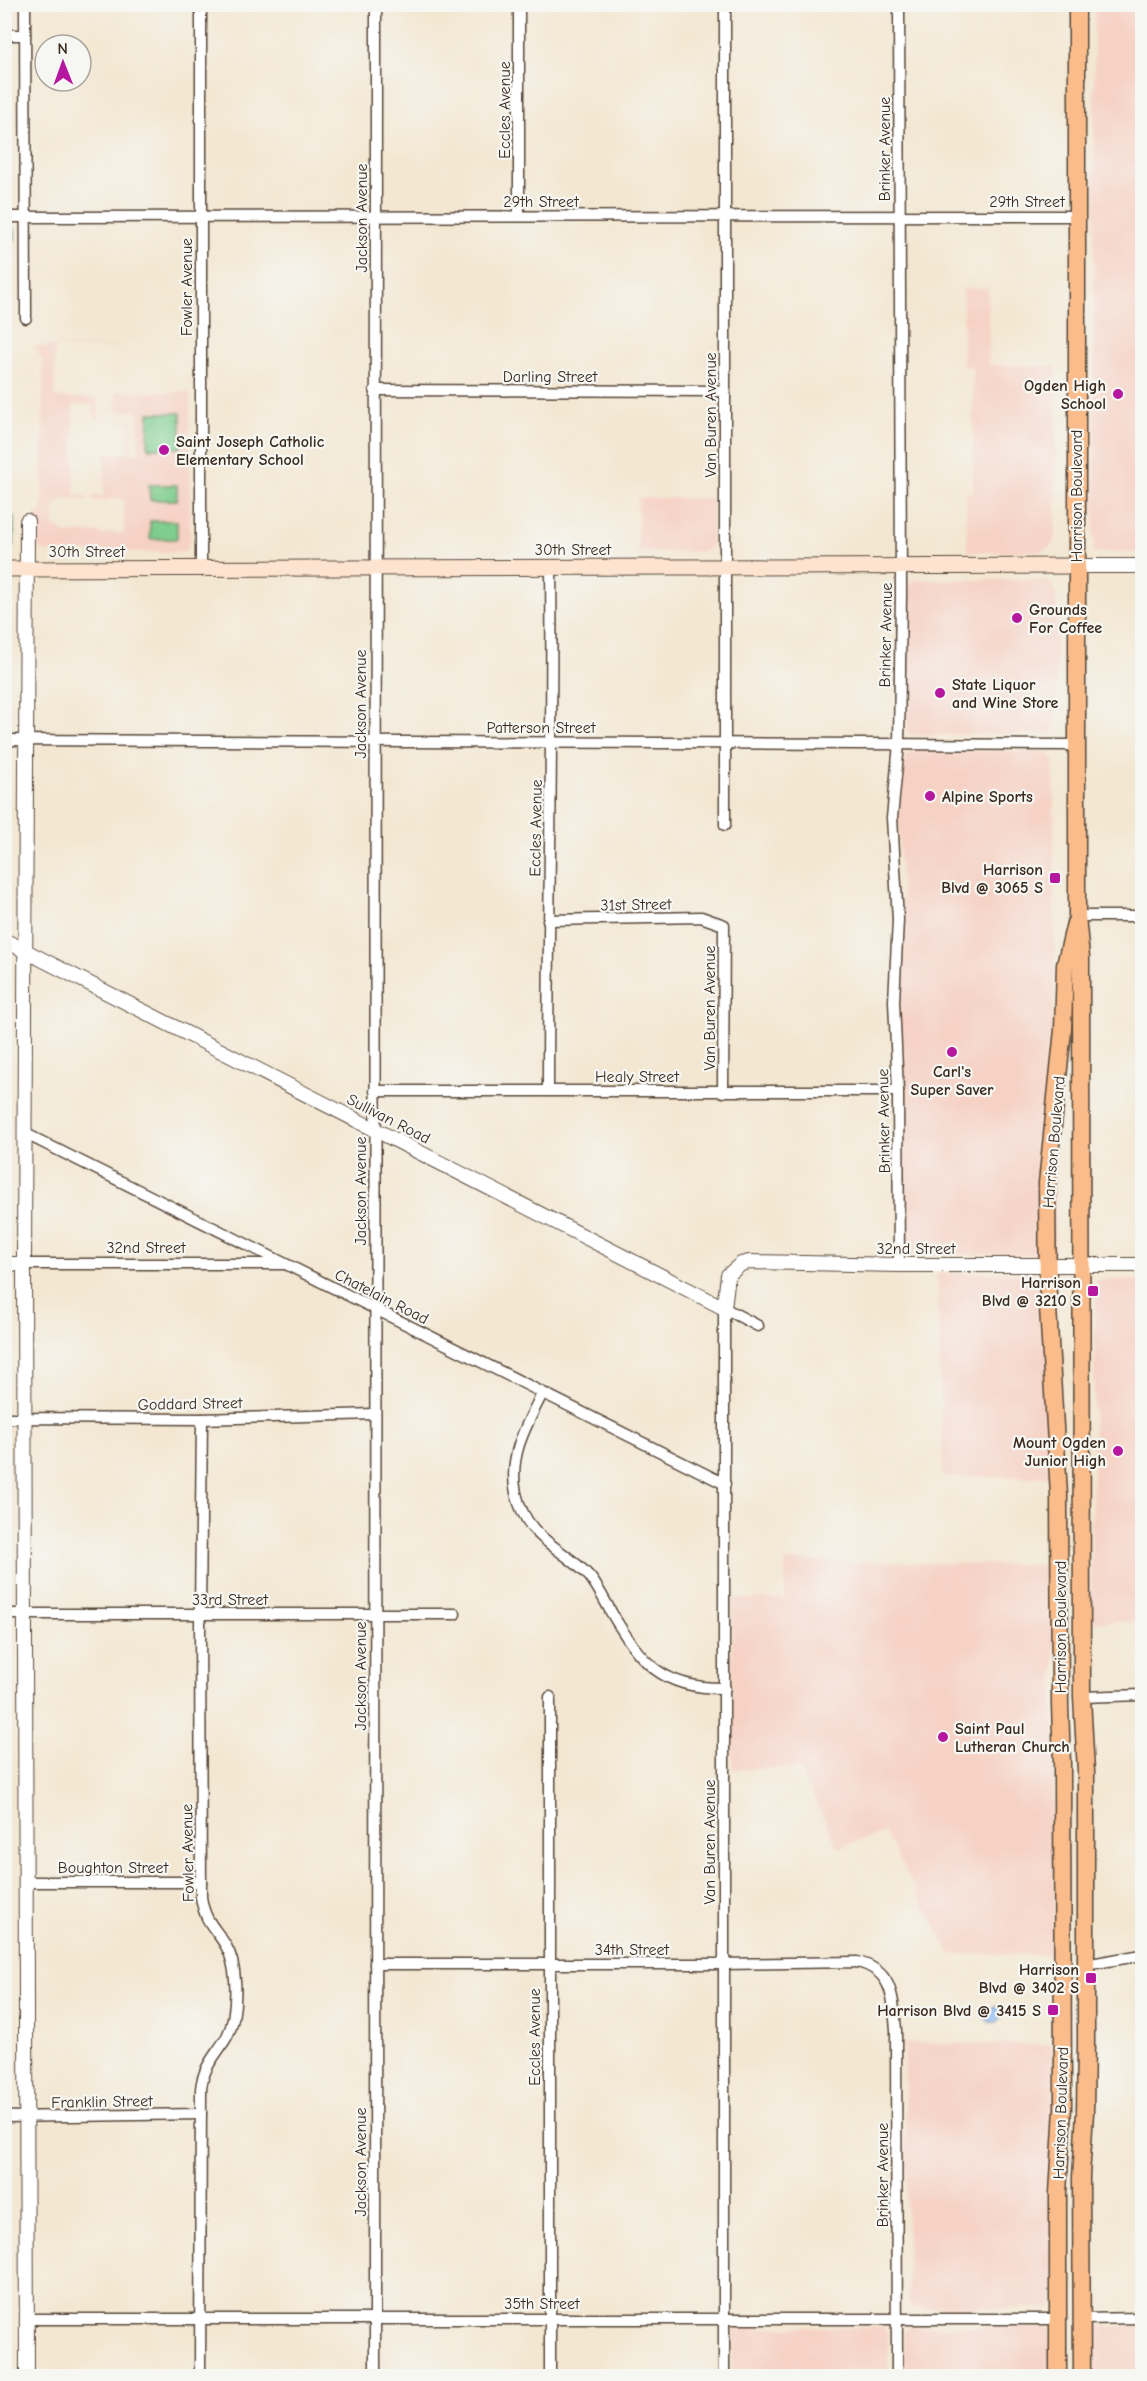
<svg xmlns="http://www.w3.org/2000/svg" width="1147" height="2381" font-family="'Comic Neue',sans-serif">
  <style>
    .built { fill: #f6d2c5; fill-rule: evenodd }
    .green { fill: #7fce8f; stroke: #5d7c56; stroke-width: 1.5 }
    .water { fill: #87b7f2; stroke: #617088; stroke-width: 1.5 }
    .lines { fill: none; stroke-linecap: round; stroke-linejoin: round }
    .minor-casing { stroke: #574639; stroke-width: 13 }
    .tertiary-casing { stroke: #574639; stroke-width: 16 }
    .secondary-casing { stroke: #574639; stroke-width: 17 }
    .primary-casing { stroke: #574639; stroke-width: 19 }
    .minor { stroke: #fff; stroke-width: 10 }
    .tertiary { stroke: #fff; stroke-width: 14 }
    .secondary { stroke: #fde4d0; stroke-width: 15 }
    .primary { stroke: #f9bc8a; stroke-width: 16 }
    .poi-dot { fill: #b5179e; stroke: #f6f6f2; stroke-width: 2 }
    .labels { text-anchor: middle; stroke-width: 4.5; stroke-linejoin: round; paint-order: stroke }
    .street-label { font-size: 16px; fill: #3b2a1e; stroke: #f6f6f2 }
    .poi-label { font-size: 16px; font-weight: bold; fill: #3b2a1e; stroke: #f6f6f2; text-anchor: end }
  </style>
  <rect width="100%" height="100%" fill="#f6f6f2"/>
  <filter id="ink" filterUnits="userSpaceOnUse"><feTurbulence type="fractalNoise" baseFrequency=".0167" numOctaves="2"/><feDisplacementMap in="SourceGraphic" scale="12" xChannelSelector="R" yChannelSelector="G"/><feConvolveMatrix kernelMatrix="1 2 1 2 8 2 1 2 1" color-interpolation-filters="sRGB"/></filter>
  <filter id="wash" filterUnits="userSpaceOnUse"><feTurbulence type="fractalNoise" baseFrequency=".008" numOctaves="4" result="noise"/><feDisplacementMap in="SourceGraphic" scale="24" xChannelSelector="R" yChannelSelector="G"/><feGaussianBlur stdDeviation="1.35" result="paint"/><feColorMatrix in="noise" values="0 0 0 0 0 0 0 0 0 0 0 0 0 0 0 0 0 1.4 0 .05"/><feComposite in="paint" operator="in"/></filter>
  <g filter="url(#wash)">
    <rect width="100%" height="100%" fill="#f3e7d2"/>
    <g class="built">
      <rect x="1094" y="5" width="48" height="547"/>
      <polygon points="988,288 989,365 1056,366 1056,536 1051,546 1040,552 967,552 966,493 973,492 973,392 972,367 963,367 963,289"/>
      <path d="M35 346H115L116 392H190V542L187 549 182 552H45L37 547 36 518 41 512 43 504V361ZM55 347H115L116 411 138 412 139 453H132V420H99L98 398H55ZM73 405H93V414H96V420L129 421V426H131L129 453H105L104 496H92V500H114V498L124 500V532L121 534 107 532V534H100L99 532 85 534V532L65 534 64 532H61V528L54 527V505L61 504V500L64 498 88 500V496H75Z"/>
      <polygon points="638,498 712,498 712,544 710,548 703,552 638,552"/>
      <polygon points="915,580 1042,580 1052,584 1056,596 1056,726 1052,733 912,735 907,732 907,589 909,584"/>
      <polygon points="912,751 1042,751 1048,753 1054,760 1055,1249 1049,1255 914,1255 907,1249 899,1005 903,912 897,815 906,756"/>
      <polygon points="937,1273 1046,1274 1054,1477 943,1477"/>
      <polygon points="1096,1280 1142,1280 1142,1621 1090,1622"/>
      <polygon points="785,1561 1054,1565 1054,1955 951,1954 884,1832 838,1848 799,1768 732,1769 732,1599 785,1599"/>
      <polygon points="904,2043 1054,2045 1054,2303 1051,2308 915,2308 908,2304"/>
      <polygon points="1093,2326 1142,2326 1142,2376 1092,2376"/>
      <polygon points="739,2327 883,2327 888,2334 888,2376 732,2376 732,2332"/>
      <polygon points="909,2327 1049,2327 1051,2329 1053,2376 904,2376 904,2332"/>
    </g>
    <g class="green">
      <polygon points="4,227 12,228 15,231 15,239 5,243 6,401 11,516 14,517 14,545 5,552"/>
      <polygon points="149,413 181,413 181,448 148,448"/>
      <polygon points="149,485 177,485 177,500 150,500"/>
      <rect x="150" y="521" width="27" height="18"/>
    </g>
    <polygon class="water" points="998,2005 1003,2009 1002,2017 996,2023 990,2022 983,2016 985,2011"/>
  </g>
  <g filter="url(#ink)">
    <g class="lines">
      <defs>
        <g id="minor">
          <polyline points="25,4 26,318"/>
          <polyline points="201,4 201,569"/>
          <polyline points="725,4 725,825"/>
          <polyline points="4,35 25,35"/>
          <polyline points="519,216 519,4"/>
          <polyline points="4,217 1077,216"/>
          <polyline points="375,390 724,391"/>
          <polyline points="4,740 1077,745"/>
          <polyline points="1077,916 1142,916"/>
          <polyline points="548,920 701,917 724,925 723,1092"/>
          <path d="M548 1090C548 916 553 741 551 567"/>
          <polyline points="375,1091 898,1091"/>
          <polyline points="26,1134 725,1484"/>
          <polyline points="24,1264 285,1264"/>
          <polyline points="899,1265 898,1091 894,1001 898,920 892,818 899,744 901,594 899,4"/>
          <path d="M542 1394C526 1426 508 1456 516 1493 527 1541 562 1546 590 1577 598 1587 605 1601 611 1612 641 1663 662 1689 725 1688"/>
          <polyline points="4,1418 202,1419 375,1414"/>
          <polyline points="4,1614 455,1614"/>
          <polyline points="550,1697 550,2376"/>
          <polyline points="1082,1697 1142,1695"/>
          <polyline points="25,1882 201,1882"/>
          <path d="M375 1964H723L857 1962C893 1970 893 1998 896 2030L897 2376"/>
          <polyline points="1085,1965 1142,1955"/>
          <polyline points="4,2117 201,2114"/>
          <polyline points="27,2319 1058,2319"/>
          <polyline points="1081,2319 1142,2318"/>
          <path d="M200 2376 201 2089C204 2057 228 2048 233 2019 237 1997 237 1965 226 1946 214 1926 205 1923 201 1897L200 1615 202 1419"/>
          <polyline points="375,2376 376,4"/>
          <polyline points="724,2376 724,1308 758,1326"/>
        </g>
        <g id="tertiary">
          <polyline points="1076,566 1142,566"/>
          <polyline points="4,940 724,1308 728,1275 741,1264 749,1262 899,1265 1142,1265"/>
          <polyline points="4,1264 24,1264"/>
          <polyline points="27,2376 24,1264 27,521"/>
        </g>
        <polyline id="secondary" points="4,569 1076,566"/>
        <g id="primary">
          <polyline points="1077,4 1077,916 1081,957 1082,1697 1086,1772 1086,2042 1085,2112 1081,2177 1082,2376"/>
          <polyline points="1058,2376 1058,2193 1063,2108 1062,1763 1060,1705 1059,1495 1048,1307 1047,1183 1063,1030 1065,965 1075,923"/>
        </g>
      </defs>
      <use href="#minor" class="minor-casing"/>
      <use href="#tertiary" class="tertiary-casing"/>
      <use href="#secondary" class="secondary-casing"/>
      <use href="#primary" class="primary-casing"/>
      <use href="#minor" class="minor"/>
      <use href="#tertiary" class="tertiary"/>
      <use href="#secondary" class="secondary"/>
      <use href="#primary" class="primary"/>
    </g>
  </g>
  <g class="poi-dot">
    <circle cx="1118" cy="394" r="6"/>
    <circle cx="164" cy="450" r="6"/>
    <circle cx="1017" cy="618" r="6"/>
    <circle cx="940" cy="693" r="6"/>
    <circle cx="930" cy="796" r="6"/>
    <rect x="1049" y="872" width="12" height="12" rx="3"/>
    <circle cx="952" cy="1052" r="6"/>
    <rect x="1087" y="1285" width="12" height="12" rx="3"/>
    <circle cx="1118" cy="1451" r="6"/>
    <circle cx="943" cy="1737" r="6"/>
    <rect x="1085" y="1972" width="12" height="12" rx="3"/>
    <rect x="1047" y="2004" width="12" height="12" rx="3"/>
  </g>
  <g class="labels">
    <g class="street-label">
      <text transform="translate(504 110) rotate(-90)" y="6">Eccles Avenue</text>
      <text transform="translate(884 149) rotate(-90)" y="6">Brinker Avenue</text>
      <text x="541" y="207">29th Street</text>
      <text x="1027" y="207">29th Street</text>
      <text transform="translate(361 218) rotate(-90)" y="6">Jackson Avenue</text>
      <text transform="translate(186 287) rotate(-90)" y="6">Fowler Avenue</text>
      <text x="550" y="382">Darling Street</text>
      <text transform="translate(710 415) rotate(-90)" y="6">Van Buren Avenue</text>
      <text transform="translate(1076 496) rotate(-90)" y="6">Harrison Boulevard</text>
      <text x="573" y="555">30th Street</text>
      <text x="87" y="557">30th Street</text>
      <text transform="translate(885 635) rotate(-89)" y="6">Brinker Avenue</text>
      <text transform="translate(360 704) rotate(-90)" y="6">Jackson Avenue</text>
      <text x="541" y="733">Patterson Street</text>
      <text transform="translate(535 828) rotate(-89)" y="6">Eccles Avenue</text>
      <text transform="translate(636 904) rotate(-1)" y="6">31st Street</text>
      <text transform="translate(709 1008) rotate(-90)" y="6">Van Buren Avenue</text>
      <text x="637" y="1082">Healy Street</text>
      <text transform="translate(389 1118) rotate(27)" y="6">Sullivan Road</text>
      <text transform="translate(883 1121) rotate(-91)" y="6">Brinker Avenue</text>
      <text transform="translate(1053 1142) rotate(-85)" y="6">Harrison Boulevard</text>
      <text transform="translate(360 1191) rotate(-90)" y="6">Jackson Avenue</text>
      <text x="146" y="1253">32nd Street</text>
      <text x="916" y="1254">32nd Street</text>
      <text transform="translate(382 1296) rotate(27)" y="6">Chatelain Road</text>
      <text transform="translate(190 1403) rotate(-1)" y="6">Goddard Street</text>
      <text x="230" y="1605">33rd Street</text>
      <text transform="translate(1060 1627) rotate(-90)" y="6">Harrison Boulevard</text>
      <text transform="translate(360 1676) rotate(-90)" y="6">Jackson Avenue</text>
      <text transform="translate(709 1842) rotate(-90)" y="6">Van Buren Avenue</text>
      <text transform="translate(187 1853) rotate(-91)" y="6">Fowler Avenue</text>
      <text x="113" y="1873">Boughton Street</text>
      <text x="632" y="1955">34th Street</text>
      <text transform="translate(534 2037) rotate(-90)" y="6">Eccles Avenue</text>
      <text transform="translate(102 2101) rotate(-1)" y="6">Franklin Street</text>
      <text transform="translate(1060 2113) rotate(-88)" y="6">Harrison Boulevard</text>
      <text transform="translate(360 2162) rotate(-90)" y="6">Jackson Avenue</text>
      <text transform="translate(882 2175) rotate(-90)" y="6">Brinker Avenue</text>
      <text x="542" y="2309">35th Street</text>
    </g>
    <g class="poi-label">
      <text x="1106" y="391">Ogden High<tspan x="1106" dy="18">School</tspan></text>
      <text x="176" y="447" text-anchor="start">Saint Joseph Catholic<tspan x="176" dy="18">Elementary School</tspan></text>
      <text x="1029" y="615" text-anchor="start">Grounds<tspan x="1029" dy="18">For Coffee</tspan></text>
      <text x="952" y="690" text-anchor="start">State Liquor<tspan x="952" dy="18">and Wine Store</tspan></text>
      <text x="942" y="802" text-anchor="start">Alpine Sports</text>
      <text x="1043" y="875">Harrison<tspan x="1043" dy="18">Blvd @ 3065 S</tspan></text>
      <text x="952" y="1077" text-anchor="middle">Carl's<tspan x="952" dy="18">Super Saver</tspan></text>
      <text x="1081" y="1288">Harrison<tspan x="1081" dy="18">Blvd @ 3210 S</tspan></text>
      <text x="1106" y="1448">Mount Ogden<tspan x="1106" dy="18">Junior High</tspan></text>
      <text x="955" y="1734" text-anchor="start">Saint Paul<tspan x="955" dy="18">Lutheran Church</tspan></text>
      <text x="1079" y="1975">Harrison<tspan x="1079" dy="18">Blvd @ 3402 S</tspan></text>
      <text x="1041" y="2016">Harrison Blvd @ 3415 S</text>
    </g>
  </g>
  <rect width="1147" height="2381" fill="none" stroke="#f6f6f2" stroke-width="24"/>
  <g transform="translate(63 63) rotate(359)"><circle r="28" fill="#f6f6f2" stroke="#aba49d" stroke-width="1.5"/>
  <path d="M0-4.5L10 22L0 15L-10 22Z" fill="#b5179e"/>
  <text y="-9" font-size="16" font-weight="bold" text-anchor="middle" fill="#3b2a1e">N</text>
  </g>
</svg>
